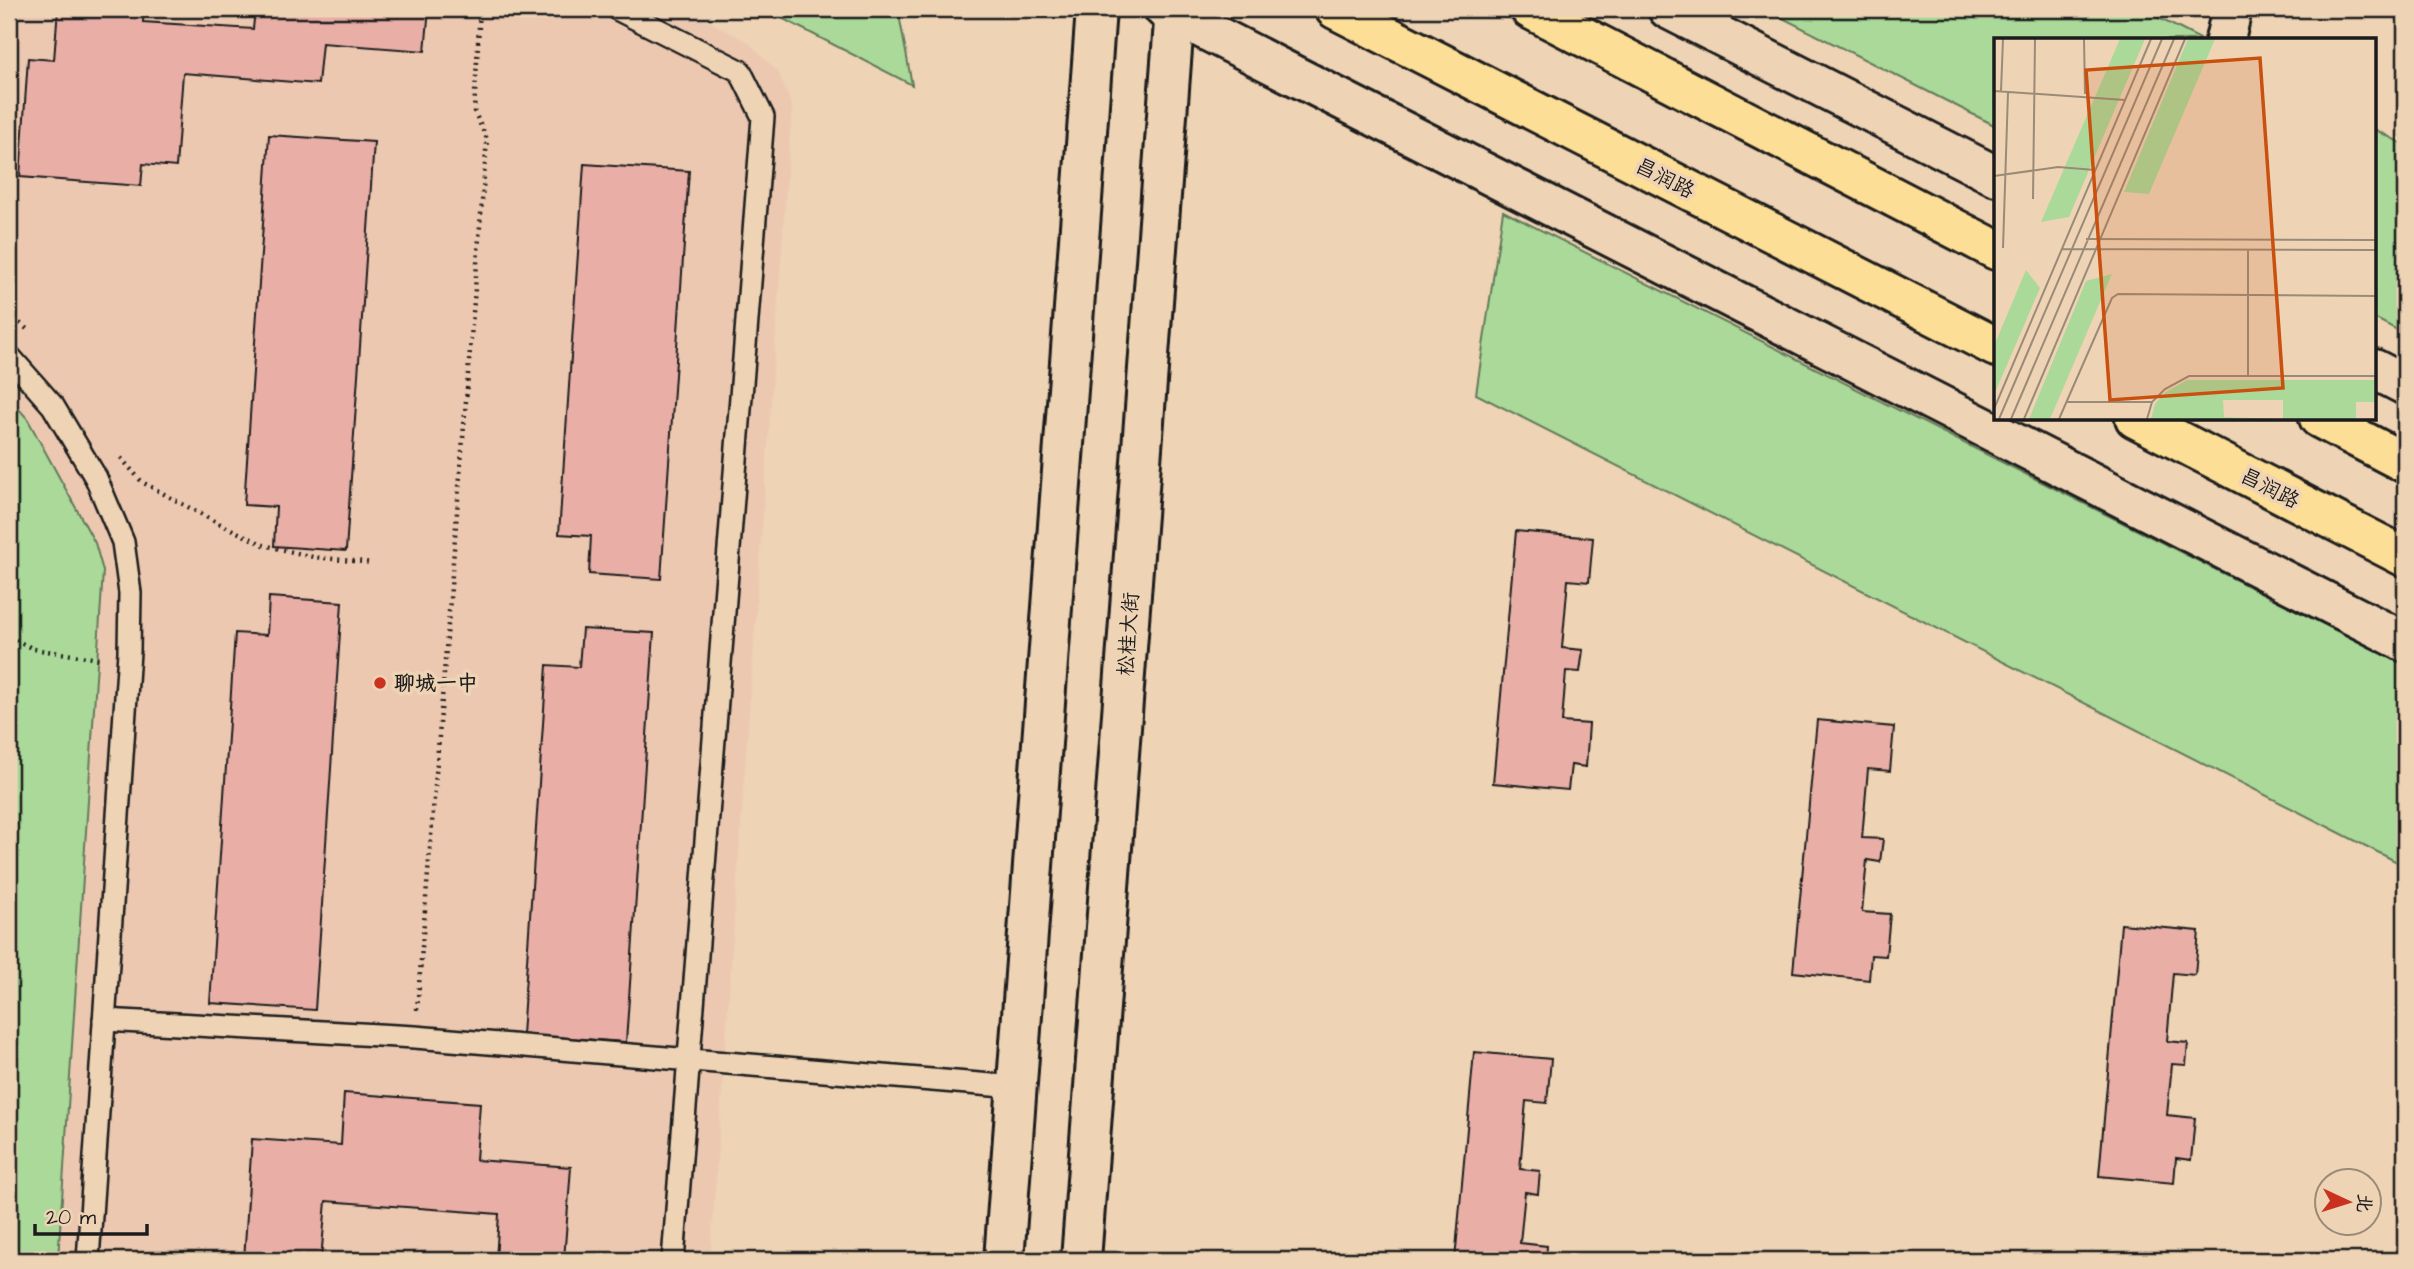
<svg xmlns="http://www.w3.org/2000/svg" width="2414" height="1269" font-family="'Architects Daughter','LXGW WenKai TC',sans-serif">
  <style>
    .built { fill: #ecc8b1 }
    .green { fill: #aad999; stroke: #637a5a; stroke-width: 2 }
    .building { fill: #e9afa7; stroke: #1c1c1c; stroke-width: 2 }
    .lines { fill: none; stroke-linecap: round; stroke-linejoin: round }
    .lane-casing { stroke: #1c1c1c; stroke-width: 26 }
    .street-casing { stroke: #1c1c1c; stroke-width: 44 }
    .secondary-casing { stroke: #1c1c1c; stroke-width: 44 }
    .primary-casing { stroke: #1c1c1c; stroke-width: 44 }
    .path { stroke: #1c1c1c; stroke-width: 4.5; stroke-dasharray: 2 5; stroke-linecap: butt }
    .lane { stroke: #eed3b5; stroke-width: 21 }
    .street { stroke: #eed3b5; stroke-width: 38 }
    .secondary { stroke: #eed3b5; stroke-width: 38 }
    .primary { stroke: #fdde96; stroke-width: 38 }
    .poi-dot { fill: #c8321e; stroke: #eed3b5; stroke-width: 2.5 }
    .labels { text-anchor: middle; stroke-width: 7; stroke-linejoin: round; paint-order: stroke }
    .street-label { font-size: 21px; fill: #1c1c1c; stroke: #eed3b5 }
    .poi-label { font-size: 21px; font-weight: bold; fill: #1c1c1c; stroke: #eed3b5; text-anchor: start }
    .inset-road { fill: none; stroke: #9a8a78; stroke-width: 2 }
    .view { fill: #c9500e; fill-opacity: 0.15; stroke: #c9500e; stroke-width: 3.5 }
    .inset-edge { fill: none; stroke: #1c1c1c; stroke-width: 3.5 }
  </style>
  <rect width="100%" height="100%" fill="#eed3b5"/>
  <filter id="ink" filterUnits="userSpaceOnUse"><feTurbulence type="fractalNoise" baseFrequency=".0143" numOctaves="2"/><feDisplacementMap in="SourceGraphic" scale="14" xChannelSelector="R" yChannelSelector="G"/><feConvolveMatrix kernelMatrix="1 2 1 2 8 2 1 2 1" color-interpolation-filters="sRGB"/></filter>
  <g filter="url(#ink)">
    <polygon class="built" points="9,9 685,9 748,42 778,72 792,106 710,1260 9,1260"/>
    <g class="green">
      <polygon points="764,9 898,9 912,85"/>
      <polygon points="1765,9 2141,9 2202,40 1996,40 1996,126"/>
      <polygon points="2374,129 2405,145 2405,334 2374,318"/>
      <polygon points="1503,211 2405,665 2405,866 1476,394"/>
      <polygon points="9,398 27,418 95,543 103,571 58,1260 9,1260"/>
    </g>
    <g class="building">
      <polygon points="58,9 144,9 143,22 253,29 255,9 429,9 425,51 322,43 318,84 183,73 176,167 143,164 141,186 20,177 28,58 54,60"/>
      <polygon points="269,135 374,142 346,551 274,546 276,507 244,505"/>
      <polygon points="584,164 689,171 661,579 589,574 591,536 559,534"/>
      <polygon points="1516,531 1593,538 1589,582 1568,580 1562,648 1583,650 1580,672 1566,671 1562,722 1589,724 1586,767 1571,765 1568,790 1493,783"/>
      <polygon points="269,597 342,602 315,1010 210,1003 235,633 267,635"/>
      <polygon points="582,629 654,633 626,1042 522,1035 547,665 579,667"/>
      <polygon points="1817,720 1894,727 1890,771 1868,769 1862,838 1883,839 1880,862 1867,860 1862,912 1890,914 1886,956 1871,955 1869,980 1793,972"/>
      <polygon points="2121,924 2199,931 2195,975 2173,973 2167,1041 2188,1043 2186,1065 2172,1064 2167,1115 2195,1118 2191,1160 2176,1158 2174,1183 2099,1176"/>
      <polygon points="1474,1052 1551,1059 1547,1103 1526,1101 1520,1169 1540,1171 1538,1194 1525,1192 1520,1243 1547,1246 1546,1260 1455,1260"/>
      <polygon points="344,1093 480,1103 476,1160 571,1167 564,1260 496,1260 499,1214 326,1201 321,1260 244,1260 252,1139 341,1145"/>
    </g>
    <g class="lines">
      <defs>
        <g id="lane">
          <polyline points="617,9 740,71 763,117 673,1260"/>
          <polyline points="9,356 53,406 96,478 123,542 130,593 129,652 88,1260"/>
          <polyline points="104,1020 415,1037 1016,1087"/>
        </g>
        <g id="street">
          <polyline points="1164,9 2405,642"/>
          <polyline points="1668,9 1996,176"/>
          <polyline points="2225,40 2232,9"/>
          <polyline points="2374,369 2405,385"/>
        </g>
        <g id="secondary">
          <polyline points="1004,1260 1096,9"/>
          <polyline points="1081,1260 1175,9"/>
        </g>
        <g id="primary">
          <polyline points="1335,9 1996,347"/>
          <polyline points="1530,9 1996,250"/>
          <polyline points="2135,418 2405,557"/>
          <polyline points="2319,418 2405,463"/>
        </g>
      </defs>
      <use href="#lane" class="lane-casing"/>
      <use href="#street" class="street-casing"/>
      <use href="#secondary" class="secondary-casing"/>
      <use href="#primary" class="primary-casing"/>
      <g class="path">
        <polyline points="9,314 28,330"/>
        <polyline points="121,458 142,482 212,520 264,545 313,557 373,563"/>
        <polyline points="9,637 34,649 99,659"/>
        <polyline points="417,1010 487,139 474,111 480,9"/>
      </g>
      <use href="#lane" class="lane"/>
      <use href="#street" class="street"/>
      <use href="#secondary" class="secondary"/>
      <use href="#primary" class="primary"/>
    </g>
  </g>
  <circle class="poi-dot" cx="380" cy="683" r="7"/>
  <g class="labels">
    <g class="street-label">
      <text transform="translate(1665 178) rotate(27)" y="7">昌润路</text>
      <text transform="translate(2270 488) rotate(27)" y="7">昌润路</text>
      <text transform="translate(1128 634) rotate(-86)" y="7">松桂大街</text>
    </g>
    <g class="poi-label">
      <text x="394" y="690">聊城一中</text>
    </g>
  </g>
  <g transform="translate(1994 38)">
    <rect width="382" height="382" fill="#eed3b5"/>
    <path d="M126 1H151L75 179 47 184ZM194 1H221L155 156 130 154ZM32 232 46 250 0 357V308ZM118 236 56 381H35L92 243ZM193 342H381V364H362V381H289V362H229L230 379 281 381H157L161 366 172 354Z" fill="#aad999"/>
    <path class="inset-road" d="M90 1 91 56M0 53 131 62M7 53 9 1M0 138 64 129 101 132M39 161 41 1M92 201 382 202M9 210 14 54M68 211 382 212M254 338V212M72 364H158M0 371 157 1M5 381 168 1M17 381 180 1M30 381 191 1M65 381 118 260 124 256 382 258M153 381 158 364 171 351 195 338H382"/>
    <path class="view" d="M266 20 289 350 116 362 92 32Z"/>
    <rect width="382" height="382" class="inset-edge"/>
  </g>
  <rect width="2414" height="1269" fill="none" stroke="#eed3b5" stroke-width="35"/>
  <rect x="18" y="18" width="2379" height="1234" fill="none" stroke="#1c1c1c" stroke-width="2.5" filter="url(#ink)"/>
  <g transform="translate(2348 1202) rotate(94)"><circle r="33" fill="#eed3b5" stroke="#9a8a78" stroke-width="2"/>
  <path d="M0-5L12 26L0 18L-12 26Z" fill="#c8321e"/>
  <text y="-10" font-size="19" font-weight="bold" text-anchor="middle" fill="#1c1c1c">北</text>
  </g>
  <path d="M35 1224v10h112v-10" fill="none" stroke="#1c1c1c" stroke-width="3.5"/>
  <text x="46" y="1224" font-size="21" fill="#1c1c1c" stroke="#eed3b5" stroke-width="5" paint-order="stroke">20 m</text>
</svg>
